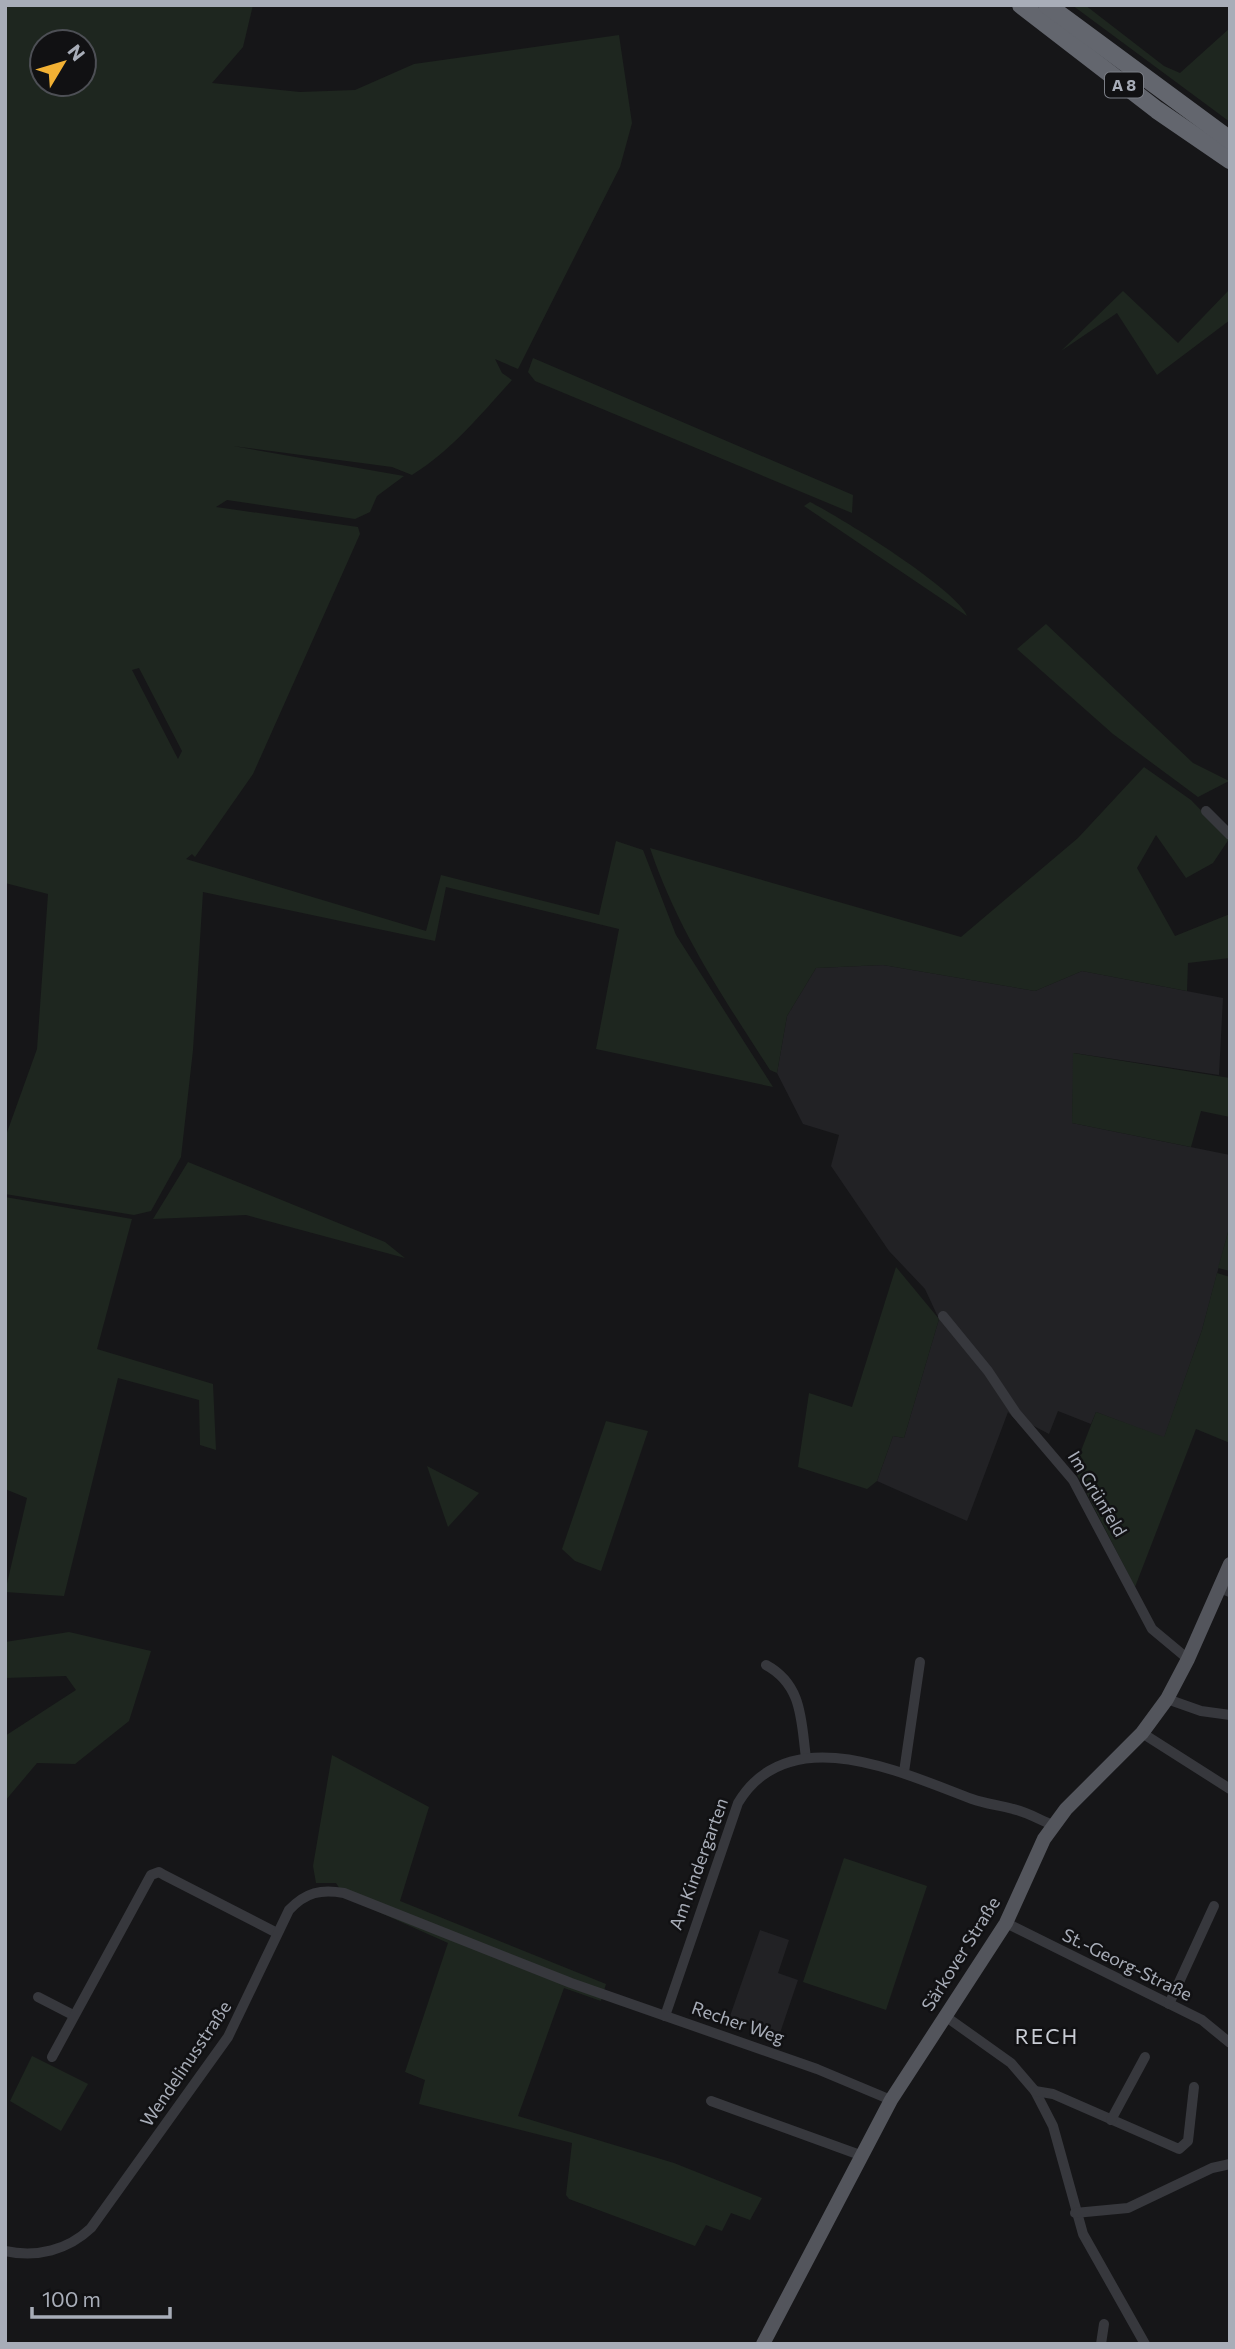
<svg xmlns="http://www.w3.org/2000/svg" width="1235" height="2349" font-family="Commissioner,sans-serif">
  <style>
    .built { fill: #222225 }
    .green { fill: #1e261f; fill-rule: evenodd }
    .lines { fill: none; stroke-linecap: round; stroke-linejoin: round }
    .minor { stroke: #37383d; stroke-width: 10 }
    .major { stroke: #53555c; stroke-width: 14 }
    .highway { stroke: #63666e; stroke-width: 18 }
    .labels { text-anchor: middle; stroke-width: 5; stroke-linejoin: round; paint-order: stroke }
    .shield { fill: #111113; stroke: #7b7e86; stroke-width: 2 }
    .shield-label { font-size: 16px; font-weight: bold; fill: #a8adb8 }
    .street-label { font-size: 18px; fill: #a8adb8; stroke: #111113 }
    .quarter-label { font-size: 21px; letter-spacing: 2px; fill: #c9ccd4; stroke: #111113 }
  </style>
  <rect width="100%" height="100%" fill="#161618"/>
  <g class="built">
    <polygon points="883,965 1035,991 1082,971 1223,998 1219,1075 1074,1053 1072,1123 1230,1155 1230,1225 1202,1330 1164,1438 1096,1412 1091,1424 1058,1411 1049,1434 1032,1425 1029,1434 1008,1412 967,1521 877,1481 893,1436 904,1438 939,1319 925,1289 889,1251 831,1166 839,1135 803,1124 777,1073 787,1016 816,968"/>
    <polygon points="760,1930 789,1940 778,1973 798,1980 780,2033 730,2016"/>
  </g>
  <g class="green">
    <path d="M5 5H253L243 47 212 83 300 92 355 90 414 64 619 35 632 123 620 167 518 369 495 359 502 373 512 380C481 414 452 450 412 475L392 467 233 446 404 476 377 496 370 512 355 519 227 500 216 507 358 527 360 534 253 774 195 857 192 854 186 859 426 931 441 875 599 915 616 841 643 850 676 935 773 1087 596 1049 619 929 446 887 435 941 203 892 193 1050 181 1157 151 1211 134 1215 5 1194V1138L37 1049 48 894 5 883ZM42 42H84V84H42ZM139 668 182 751 178 759 132 670Z"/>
    <polygon points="1072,5 1085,5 1164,66 1180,73 1230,28 1230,122"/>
    <polygon points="1230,289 1230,320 1157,375 1117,313 1061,351 1123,291 1178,343"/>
    <polygon points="533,358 853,495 852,513 535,381 528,372"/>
    <path d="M810 502C840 517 956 589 967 616L804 506Z"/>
    <polygon points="1046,624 1193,763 1229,781 1198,797 1113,734 1017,649"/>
    <path d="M1144 767 1191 800 1229 839 1213 863 1186 878 1156 835 1137 868 1175 936 1230 914V958L1188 963 1187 991 1082 971 1035 991 883 965 816 968 787 1016 777 1073 770 1070C723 997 678 931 650 848L961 937 1078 838Z"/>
    <polygon points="1073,1053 1230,1078 1230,1117 1201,1111 1191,1147 1072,1123"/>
    <polygon points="188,1162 385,1242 405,1258 246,1215 153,1219"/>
    <polygon points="5,1197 132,1219 97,1349 213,1384 216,1450 200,1445 199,1400 118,1378 64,1596 5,1592 27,1498 5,1489"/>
    <polygon points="1230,1225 1230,1271 1218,1268"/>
    <polygon points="896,1267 939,1319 904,1438 893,1436 877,1481 867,1489 798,1467 809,1393 852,1407"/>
    <polygon points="1217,1273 1230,1277 1230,1443 1196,1429 1135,1587 1074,1469 1096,1412 1164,1437 1202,1330"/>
    <polygon points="606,1421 648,1431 601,1571 575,1561 562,1549"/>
    <polygon points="427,1466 479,1493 448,1527"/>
    <polygon points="69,1632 151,1651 129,1721 75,1764 37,1763 5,1801 5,1736 76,1690 66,1676 5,1678 5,1642"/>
    <polygon points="332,1755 429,1807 400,1901 606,1984 601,2001 564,1988 518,2116 674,2163 762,2198 750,2220 731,2213 722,2231 706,2225 695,2246 569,2199 566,2195 572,2143 419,2104 425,2080 405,2072 448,1943 345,1897 336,1883 316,1883 313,1866"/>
    <polygon points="844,1858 927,1886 886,2010 803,1982"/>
    <polygon points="32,2056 88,2084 61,2131 10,2101"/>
  </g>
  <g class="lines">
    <g class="minor">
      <polyline points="1206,811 1230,835"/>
      <polyline points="943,1316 988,1371 1016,1413 1073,1480 1152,1629 1188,1659"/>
      <polyline points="1220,1588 1230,1592"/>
      <path d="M766 1665C803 1685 801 1721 806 1758"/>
      <polyline points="1167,1699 1201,1711 1230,1715"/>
      <polyline points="1142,1733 1230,1789"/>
      <polyline points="904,1772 920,1662"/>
      <polyline points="1006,1923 1202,2020 1230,2043"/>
      <polyline points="38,1997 73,2015"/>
      <polyline points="1169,2004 1214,1906"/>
      <path d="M665 2016 738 1803C789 1718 902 1773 972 1799 986 1804 999 1805 1013 1809 1027 1812 1040 1820 1053 1825"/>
      <polyline points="945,2016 1011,2063 1035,2091 1053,2126 1083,2234 1145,2344"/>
      <polyline points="52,2057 151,1875 159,1872 164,1875 277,1933"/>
      <polyline points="1035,2091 1053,2094 1179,2149 1188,2141 1194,2087"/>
      <polyline points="711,2101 860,2155"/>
      <polyline points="1111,2120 1145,2057"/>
      <polyline points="1075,2213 1128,2208 1212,2168 1230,2164"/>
      <path d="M5 2251C37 2258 68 2250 91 2228L228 2037 289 1910C306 1892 321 1889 344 1893L571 1983 817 2069 891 2100"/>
      <polyline points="1101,2344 1104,2324"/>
    </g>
    <polyline class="major" points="763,2344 891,2100 1006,1923 1044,1839 1066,1809 1142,1733 1167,1699 1188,1659 1230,1564"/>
    <g class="highway">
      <polyline points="1021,5 1157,110 1230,160"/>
      <polyline points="1047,5 1230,140"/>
    </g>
  </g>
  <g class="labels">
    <rect class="shield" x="1105" y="72.5" width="38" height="25" rx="5"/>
    <g class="shield-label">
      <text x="1124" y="91">A 8</text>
    </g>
    <g class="street-label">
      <text transform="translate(1097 1494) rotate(59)" y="6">Im Grünfeld</text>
      <text transform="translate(699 1864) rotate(-70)" y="6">Am Kindergarten</text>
      <text transform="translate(961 1954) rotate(-58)" y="6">Särkover Straße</text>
      <text transform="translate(1127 1965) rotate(26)" y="6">St.-Georg-Straße</text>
      <text transform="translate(738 2023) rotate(19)" y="6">Recher Weg</text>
      <text transform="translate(186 2064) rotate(-56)" y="6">Wendelinusstraße</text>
    </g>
    <g class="quarter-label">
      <text x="1047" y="2044">RECH</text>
    </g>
  </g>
  <rect width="1235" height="2349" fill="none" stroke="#a8adb8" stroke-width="14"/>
  <g transform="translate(63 63) rotate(52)"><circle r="33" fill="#111113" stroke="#4d4f55" stroke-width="2"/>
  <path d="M0-5L12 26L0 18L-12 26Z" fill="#f2b134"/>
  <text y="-10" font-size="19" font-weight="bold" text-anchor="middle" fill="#a8adb8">N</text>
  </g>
  <path d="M32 2307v10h138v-10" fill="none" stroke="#a8adb8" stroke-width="3.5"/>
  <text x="42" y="2307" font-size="21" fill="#a8adb8" stroke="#111113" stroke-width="5" paint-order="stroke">100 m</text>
</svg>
